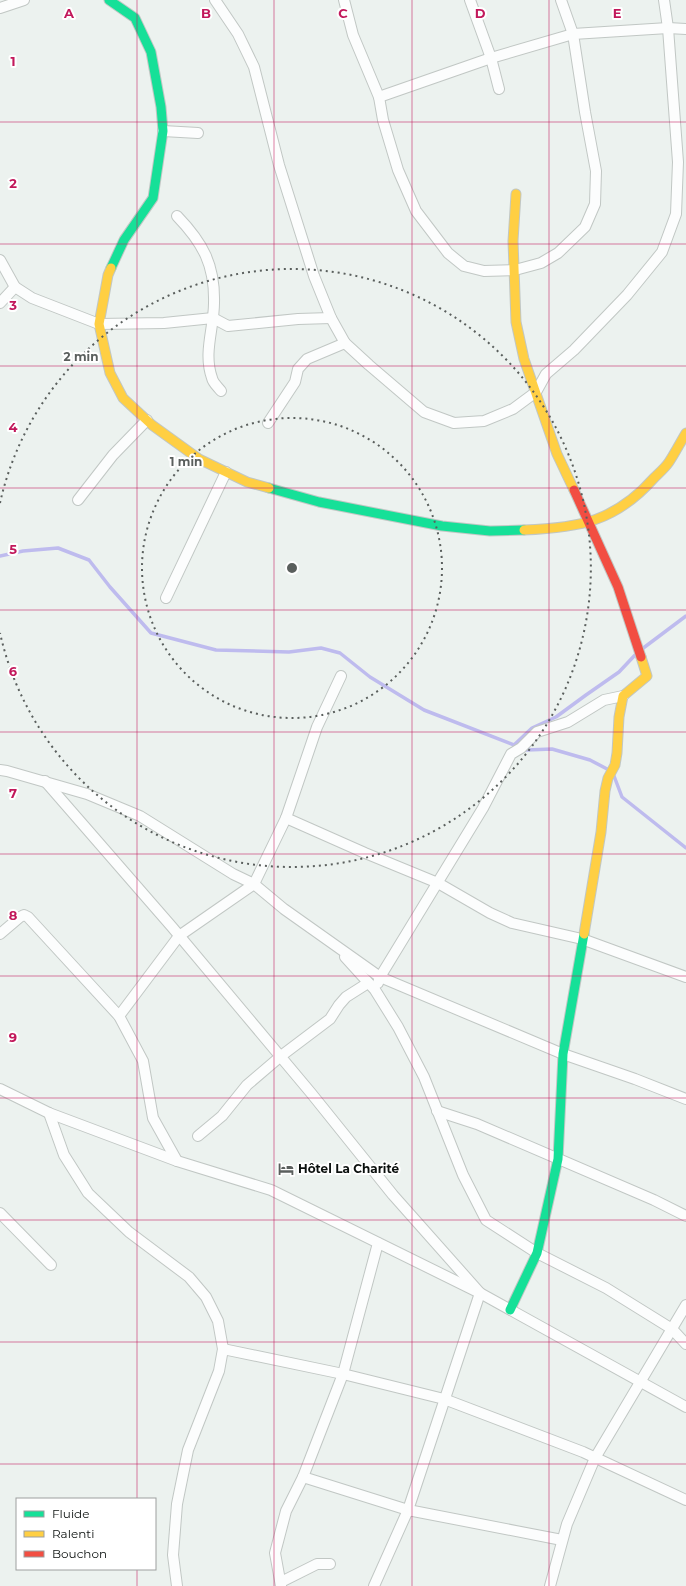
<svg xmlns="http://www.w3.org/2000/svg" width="686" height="1586" font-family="Montserrat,sans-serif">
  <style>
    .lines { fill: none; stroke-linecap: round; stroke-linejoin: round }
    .stream { stroke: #bebbee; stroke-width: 3.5 }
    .street-casing { stroke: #c1c7c4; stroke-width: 12 }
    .fast-casing { stroke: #c1c7c4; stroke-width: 11 }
    .slow-casing { stroke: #c1c7c4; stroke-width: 11 }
    .jam-casing { stroke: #c1c7c4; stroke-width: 11 }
    .street { stroke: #fcfdfd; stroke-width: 10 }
    .fast { stroke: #16e098; stroke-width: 9 }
    .slow { stroke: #ffcf43; stroke-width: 9 }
    .jam { stroke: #f24e42; stroke-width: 9 }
    .grid { fill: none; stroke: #c2185b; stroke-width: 1; stroke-opacity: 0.55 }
    .ring { fill: none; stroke: #5a5f5d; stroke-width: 2; stroke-dasharray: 2 4 }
    .labels { text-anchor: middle; stroke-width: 4; stroke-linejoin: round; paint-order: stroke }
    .poi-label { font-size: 12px; font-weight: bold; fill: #0b100e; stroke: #fff; text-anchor: start }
    .grid-label { font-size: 13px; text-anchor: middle; font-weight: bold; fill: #c2185b; stroke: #fff; stroke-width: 4; stroke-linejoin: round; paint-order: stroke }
    .centre { fill: #5a5f5d; stroke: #fff; stroke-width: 2 }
    .ring-label { font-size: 12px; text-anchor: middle; font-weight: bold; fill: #5a5f5d; stroke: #fff; stroke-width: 4; stroke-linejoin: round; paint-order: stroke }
  </style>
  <rect width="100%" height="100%" fill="#ecf2ef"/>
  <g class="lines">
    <g class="stream">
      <polyline points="0,556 23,551 58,548 89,560 110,587 151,633 216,650 289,652 321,648 340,653 370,677 424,710 527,750 552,749 590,760 609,770"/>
      <polyline points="642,649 686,616"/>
      <polyline points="514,745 532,728 556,717 586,695 619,672 636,654"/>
      <polyline points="614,776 622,797 686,848"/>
    </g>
    <defs>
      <g id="street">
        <polyline points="215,0 238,34 254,67 279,165 314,276 331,318 345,343 369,365 424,412 454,423 484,421 513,409 536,392 546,374 574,350 627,295 662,252 676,214 678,162 668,28 664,0"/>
        <polyline points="344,0 353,35 379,97 383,120 398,170 416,211 448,253 464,266 484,271 515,270 541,263 558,253 585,227 595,204 596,171 585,112 573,34 561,0"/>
        <polyline points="470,0 491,58 499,89"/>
        <polyline points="0,8 24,0"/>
        <polyline points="379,97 491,58 573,34 668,28 686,29"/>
        <polyline points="163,131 198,133"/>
        <path d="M177 216C203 243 215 265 214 303 214 328 203 353 212 378 213 383 218 387 221 391"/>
        <polyline points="0,260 15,287 32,298 99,324 164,323 213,318 228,326 298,319 331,318"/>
        <polyline points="0,303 15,287"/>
        <polyline points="268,423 295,382 298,369 307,359 345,343"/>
        <polyline points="78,500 113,455 147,420"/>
        <polyline points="166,598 226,472"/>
        <polyline points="0,770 7,771 87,794 140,816 233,874 254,884 284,909 380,977 563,1054 635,1079 686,1099"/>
        <polyline points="45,781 172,927 311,1093 393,1195 480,1293 408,1510 374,1586"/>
        <polyline points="286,818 365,853 438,883 490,913 512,923 582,939 686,977"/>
        <polyline points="0,934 20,917 24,915 28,917 119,1016 143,1061 153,1118 177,1161"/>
        <polyline points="345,957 375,990 398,1027 424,1077 463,1175 486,1220 537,1253 606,1288 672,1329 686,1344"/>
        <polyline points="378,983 380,977 483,808 511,754 521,748 537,732 568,722 604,700 623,696"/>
        <polyline points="119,1016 179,936 254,884 286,818 317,727 341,676"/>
        <polyline points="0,1089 49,1113 177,1161 271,1190 480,1293 686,1407"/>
        <polyline points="437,1111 477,1124 654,1200 686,1216"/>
        <polyline points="49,1113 64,1155 88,1193 129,1232 189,1277 206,1297 218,1321 223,1349 219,1371 188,1450 177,1504 173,1555 177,1586"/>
        <polyline points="198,1136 222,1116 247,1085 281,1056 330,1019 339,1005 346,997 368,983"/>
        <polyline points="0,1213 51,1265"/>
        <polyline points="223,1349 343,1374 444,1399 583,1452 686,1500"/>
        <polyline points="303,1477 408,1510 562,1540"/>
        <polyline points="281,1582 317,1564 330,1564"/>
        <polyline points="281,1586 275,1553 286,1511 303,1477 343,1374 378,1243"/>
        <polyline points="550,1586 567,1524 595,1458 686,1305"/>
      </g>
      <g id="fast">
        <polyline points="109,0 135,18 151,52 161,107 163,131 153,198 124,240 111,268"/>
        <polyline points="269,488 319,502 442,526 490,531 524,530"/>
        <polyline points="510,1310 537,1253 558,1159 563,1054 584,934"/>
      </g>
      <g id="slow">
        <polyline points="516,194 513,241 516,322 524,359 557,454 574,490"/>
        <polyline points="111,268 108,275 99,324 110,373 123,398 152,425 199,459 247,482 269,488"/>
        <path d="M524 530C580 528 616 521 654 478 659 473 665 468 669 462 675 453 680 443 686 433"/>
        <polyline points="584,934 601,832 605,791 608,778 615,765 617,753 619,717 623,696 647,676 641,657"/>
      </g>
      <polyline id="jam" points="574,490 618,587 641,657"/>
    </defs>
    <use href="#street" class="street-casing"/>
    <use href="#fast" class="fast-casing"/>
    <use href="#slow" class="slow-casing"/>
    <use href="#jam" class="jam-casing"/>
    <use href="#street" class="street"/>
    <use href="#fast" class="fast"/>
    <use href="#slow" class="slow"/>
    <use href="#jam" class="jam"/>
  </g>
  <path class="grid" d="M137 0V1499M274 0V1586M412 0V1586M549 0V1586M0 122H686M0 244H686M0 366H686M0 488H686M0 610H686M0 732H686M0 854H686M0 976H686M0 1098H686M0 1220H686M0 1342H686M0 1464H686M137 1569V1586"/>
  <g class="ring">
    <circle cx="292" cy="568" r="150"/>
    <path d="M0 503A299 299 0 1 1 0 633"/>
  </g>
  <defs>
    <symbol id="hotel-bare" viewBox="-9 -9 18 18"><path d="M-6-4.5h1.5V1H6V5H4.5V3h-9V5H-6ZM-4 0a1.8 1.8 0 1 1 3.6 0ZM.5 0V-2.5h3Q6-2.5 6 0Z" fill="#5a5f5d" stroke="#fff" stroke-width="2.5" paint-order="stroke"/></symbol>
  </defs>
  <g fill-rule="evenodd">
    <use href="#hotel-bare" x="275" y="1158" width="22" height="22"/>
  </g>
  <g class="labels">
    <g class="poi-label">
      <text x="298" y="1173">Hôtel La Charité</text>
    </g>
  </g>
  <g class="grid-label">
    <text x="69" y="18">A</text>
    <text x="206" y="18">B</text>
    <text x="343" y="18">C</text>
    <text x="480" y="18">D</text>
    <text x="617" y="18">E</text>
    <text x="13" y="66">1</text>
    <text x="13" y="188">2</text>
    <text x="13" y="310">3</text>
    <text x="13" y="432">4</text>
    <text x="13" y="554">5</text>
    <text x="13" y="676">6</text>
    <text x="13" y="798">7</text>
    <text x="13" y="920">8</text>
    <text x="13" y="1042">9</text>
  </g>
  <circle cx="292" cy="568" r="6" class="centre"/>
  <g class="ring-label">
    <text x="81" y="361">2 min</text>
    <text x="186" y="466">1 min</text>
  </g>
  <rect x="16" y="1498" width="140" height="72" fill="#ffffff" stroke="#9d9f9f"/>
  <rect x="24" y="1511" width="20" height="6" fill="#16e098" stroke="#9d9f9f"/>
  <text x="52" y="1518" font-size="12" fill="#0b100e">Fluide</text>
  <rect x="24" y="1531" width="20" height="6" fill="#ffcf43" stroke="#9d9f9f"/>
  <text x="52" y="1538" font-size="12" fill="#0b100e">Ralenti</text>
  <rect x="24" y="1551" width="20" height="6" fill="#f24e42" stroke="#9d9f9f"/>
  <text x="52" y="1558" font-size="12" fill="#0b100e">Bouchon</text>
</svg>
